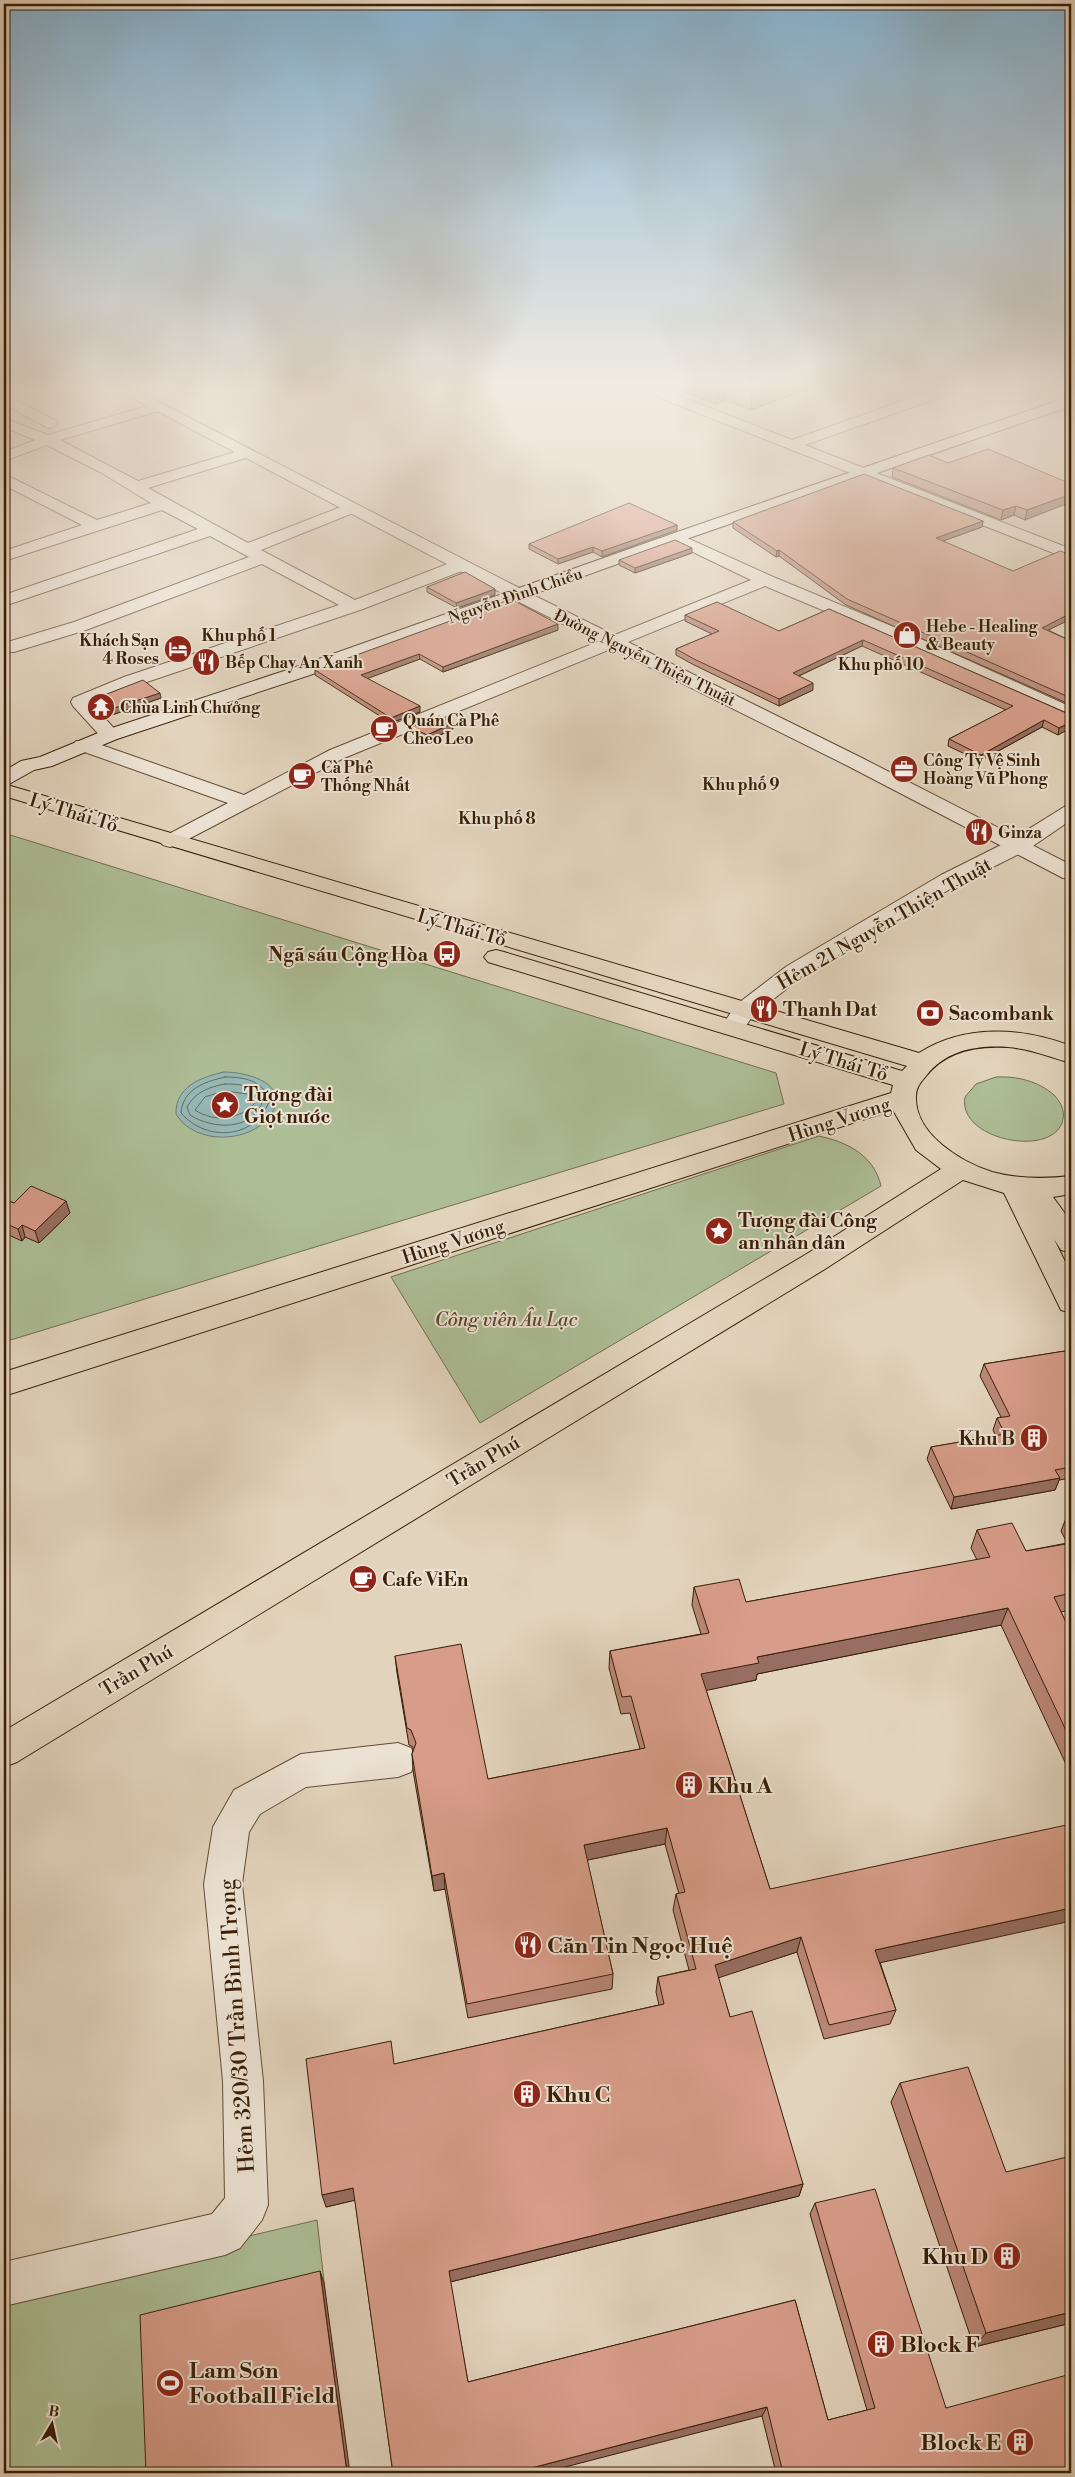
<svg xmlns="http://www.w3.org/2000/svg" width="1075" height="2477" font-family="'Libre Bodoni',serif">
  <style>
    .green { fill: #adbe96; stroke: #726e4e }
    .water { fill: #95b7b5; stroke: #707a6f }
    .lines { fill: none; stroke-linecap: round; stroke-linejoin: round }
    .shore { stroke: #666b5e; stroke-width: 1 }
    .minor-casing { stroke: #624c34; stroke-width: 2 }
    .tertiary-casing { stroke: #624c34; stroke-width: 2 }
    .secondary-casing { stroke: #381f07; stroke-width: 2 }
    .primary-casing { stroke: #381f07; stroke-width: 2 }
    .minor { fill: #ece2d3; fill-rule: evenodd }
    .tertiary { fill: #ece2d3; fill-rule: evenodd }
    .secondary { fill: #ece2d3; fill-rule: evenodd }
    .primary { fill: #e2d3bc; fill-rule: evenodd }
    .wall { fill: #ba8777; stroke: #381f07 }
    .shaded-wall { fill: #976e61; stroke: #381f07 }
    .building { fill: #d89d8a; stroke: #381f07 }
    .labels { text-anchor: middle; stroke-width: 4; stroke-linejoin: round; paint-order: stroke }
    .far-street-label { font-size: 16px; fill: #381f07; stroke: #ece2d3 }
    .far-poi-label { font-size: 16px; font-weight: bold; fill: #381f07; stroke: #ece2d3; text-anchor: start }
    .far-neighbourhood-label { font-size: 16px; font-weight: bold; fill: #381f07; stroke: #ece2d3 }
    .street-label { font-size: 19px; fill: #381f07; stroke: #ece2d3 }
    .poi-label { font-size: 19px; font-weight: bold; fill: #381f07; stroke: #ece2d3; text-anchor: start }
    .park-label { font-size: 19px; font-style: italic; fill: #55472b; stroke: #ece2d3 }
    .near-poi-label { font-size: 22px; font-weight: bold; fill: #381f07; stroke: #ece2d3; text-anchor: start }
    .near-street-label { font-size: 22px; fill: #381f07; stroke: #ece2d3 }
  </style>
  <rect width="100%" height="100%" fill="#e2d3bc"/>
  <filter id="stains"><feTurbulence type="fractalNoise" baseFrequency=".004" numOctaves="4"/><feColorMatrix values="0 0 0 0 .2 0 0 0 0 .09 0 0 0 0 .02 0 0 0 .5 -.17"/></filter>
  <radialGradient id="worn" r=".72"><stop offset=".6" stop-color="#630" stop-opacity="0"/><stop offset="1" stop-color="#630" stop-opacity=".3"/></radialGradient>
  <g class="green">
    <polygon points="4,833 776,1073 784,1104 4,1342"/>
    <path d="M996 1077C1017 1076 1038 1081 1054 1095 1060 1101 1065 1110 1063 1119 1056 1159 957 1141 965 1097L976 1084Z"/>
    <path d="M819 1136C847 1142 874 1155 881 1186L480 1423 391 1277Z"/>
    <polygon points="317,2220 346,2473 4,2473 4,2294"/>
  </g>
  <path class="water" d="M224 1072C247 1072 293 1084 270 1116 249 1144 194 1145 176 1114 175 1087 201 1077 224 1072Z"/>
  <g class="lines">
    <g class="shore">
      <path d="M225 1077C244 1077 261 1080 270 1099 257 1139 207 1143 181 1113 183 1089 204 1082 225 1077Z"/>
      <path d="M225 1084C240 1084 256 1085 263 1100 254 1131 213 1130 190 1115L187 1107C195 1092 209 1087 225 1084Z"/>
      <path d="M226 1091 247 1094 256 1102C240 1120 215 1123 195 1110L205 1097Z"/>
    </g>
    <defs>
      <g id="minor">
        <polygon points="630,384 649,384 792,440 950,384 971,384 969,387 805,445 1071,549 1071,560 632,387"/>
        <polygon points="4,394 56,421 58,424 51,428 46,427 4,404"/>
        <polygon points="157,403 162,404 164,407 162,410 60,440 138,481 242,450 252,450 255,453 252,456 148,488 248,543 346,505 358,505 360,508 358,511 261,550 355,600 455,561 467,561 469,565 467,569 360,610 138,685 92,704 120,735 117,739 103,739 73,706 71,702 73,698 124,677 339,605 262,564 86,630 14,652 4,652 4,640 11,641 74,622 249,557 210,536 4,606 4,595 198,529 162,510 4,561 4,551 82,525 4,485 4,474 97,520 151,503 100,472 47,445 4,461 4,452 35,440 4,427 4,418 48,435"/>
        <polygon points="676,533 771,576 901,630 1071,707 1071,720 889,638 765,586 344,758 177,845 170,847 163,845 159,841 163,837 228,803 76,749 73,745 76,741 90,741 244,795 330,750 751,580 670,541 668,538 670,535"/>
        <polygon points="1071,805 1071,820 1027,850 957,885 803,976 753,1015 742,1032 733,1035 724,1032 721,1027 736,1005 787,966 941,875 1011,840 1064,807"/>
        <polygon points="398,1743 411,1748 416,1760 411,1772 398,1777 306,1787 260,1814 249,1832 242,1884 263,2081 268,2205 262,2220 240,2248 225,2255 4,2306 4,2262 212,2214 225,2198 223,2081 204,1884 213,1827 234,1790 301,1754"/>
      </g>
      <polygon id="tertiary" points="106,384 124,384 525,591 862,758 1071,865 1071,879 1063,878 848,766 513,599"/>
      <polygon id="secondary" points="1036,384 1056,384 1071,389 1071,406 692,537 310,675 117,739 52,766 34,770 11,783 4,785 4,771 21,761 40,757 103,731 296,667 680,531 1068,397 1038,387"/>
      <path id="primary" d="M4 784 919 1053C964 1024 1022 1027 1071 1046V1063C1050 1057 1031 1049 1008 1047 977 1045 946 1050 926 1076 921 1082 916 1087 916 1096 914 1134 961 1162 992 1172 1018 1179 1044 1179 1071 1176V1194L1053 1197 1071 1222V1253L1061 1250 1054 1239 1071 1274V1313L1061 1310 1004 1193 963 1180 825 1269 17 1762 4 1767V1731L805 1255 941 1169 916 1150 893 1110 4 1396V1372L891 1093 893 1085 488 962 484 957 488 952 496 950 504 952 902 1071 907 1066 4 796Z"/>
    </defs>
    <use href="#minor" class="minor-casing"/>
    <use href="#tertiary" class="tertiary-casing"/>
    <use href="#secondary" class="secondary-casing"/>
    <use href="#primary" class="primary-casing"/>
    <use href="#minor" class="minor"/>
    <use href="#tertiary" class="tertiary"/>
    <use href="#secondary" class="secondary"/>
    <use href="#primary" class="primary"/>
  </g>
  <g class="wall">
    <polygon points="4,384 33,384 14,389"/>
    <polygon points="663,384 817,384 817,385 751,410 725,400 716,404"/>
    <polygon points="948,463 1071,484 1025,520 1014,515 1001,520 892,477 893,468"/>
    <polygon points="983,521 982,527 943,541 1071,619 1048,630 1071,641 1071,705 846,605 779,556 776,557 733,528 733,522"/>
    <polygon points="677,525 677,530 602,557 593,552 558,564 529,549 529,544"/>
    <polygon points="692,553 635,573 619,565 619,560"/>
    <polygon points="427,587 495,595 457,608 427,592"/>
    <polygon points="829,609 1071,715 1058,735 1042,727 980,761 948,746 949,739 1006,710 862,646 799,676 813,690 779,706 694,665 676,655 676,649 712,634 685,621 685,615 779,631"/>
    <polygon points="558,630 443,672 420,659 367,678 420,712 391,723 315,675 315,670"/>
    <polygon points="161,698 106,717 95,705 94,699"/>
    <polygon points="411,727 453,729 427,741 411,732"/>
    <polygon points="4,1199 14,1203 70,1213 39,1243 25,1237 22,1241 4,1233"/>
    <polygon points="1071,1350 1071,1478 1059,1480 1055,1490 951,1509 927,1459 931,1447 996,1436 993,1430 997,1418 1001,1417 980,1376 984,1364"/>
    <polygon points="1068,1513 1071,1513 1071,1610 1061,1612 1071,1633 1071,1775 1001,1625 757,1674 756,1680 706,1690 770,1889 880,1962 896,2010 890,2024 824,2039 797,1952 718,1977 730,2017 803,2184 799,2196 450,2282 468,2382 795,2300 828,2420 867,2410 810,2214 815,2203 946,2408 1071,2473 776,2473 762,2416 393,2473 355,2200 326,2207 395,2064 659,2005 656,1992 658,1977 689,1970 673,1910 676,1894 679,1894 665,1844 587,1860 613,1974 612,1989 468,2018 445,1889 434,1891 413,1771 412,1754 413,1749 413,1747 409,1745 397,1673 395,1656 488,1779 640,1749 630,1713 621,1714 609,1668 610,1651 701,1634 692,1605 694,1587 746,1602 977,1560 971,1548 977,1530 1026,1551 1067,1543 1061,1531"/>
    <polygon points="900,2083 1006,2172 1071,2323 974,2347 891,2102"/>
  </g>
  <g class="shaded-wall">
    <polygon points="13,384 33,384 14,389"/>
    <polygon points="723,384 726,384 725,400 716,404 718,386"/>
    <polygon points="774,384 817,384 817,385 751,410 752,392"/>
    <polygon points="1071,494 1071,502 1025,520 1027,510"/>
    <polygon points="1016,506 1014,515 1001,520 1003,510"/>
    <polygon points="983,521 982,527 935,544 936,538"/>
    <polygon points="677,525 677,530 602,557 602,551"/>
    <polygon points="593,547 593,552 558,564 558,559"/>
    <polygon points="692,548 692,553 635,573 635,568"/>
    <polygon points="779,550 779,556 776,557 777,551"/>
    <polygon points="495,589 495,595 457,608 456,603"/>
    <polygon points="1071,613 1071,619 1040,634 1042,628"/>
    <polygon points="558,624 558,630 443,672 443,667"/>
    <polygon points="863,640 862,646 792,679 793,673"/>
    <polygon points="419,654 420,659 361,681 361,675"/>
    <polygon points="813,683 813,690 779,706 779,699"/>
    <polygon points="160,693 161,698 106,717 105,711"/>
    <polygon points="420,706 420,712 391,723 391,718"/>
    <polygon points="1044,720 1042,727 980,761 981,755"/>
    <polygon points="1071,722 1071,728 1058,735 1059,728"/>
    <polygon points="453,723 453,729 427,741 427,735"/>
    <polygon points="5,936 9,948 4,952 4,938"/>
    <polygon points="66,1201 70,1213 39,1243 35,1231"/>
    <polygon points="22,1225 25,1237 22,1241 18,1229"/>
    <polygon points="1060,1478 1055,1490 951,1509 954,1497"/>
    <polygon points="1008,1608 1001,1625 757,1674 756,1680 699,1692 701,1674 757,1657"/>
    <polygon points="667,1828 665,1844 583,1861 584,1845"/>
    <polygon points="444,1873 445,1889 434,1891 432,1876"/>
    <polygon points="1071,1908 1071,1921 870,1965 875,1950"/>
    <polygon points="801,1937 797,1952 712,1980 715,1965"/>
    <polygon points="803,2184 799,2196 450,2282 449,2271"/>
    <polygon points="353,2188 356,2200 326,2207 322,2195"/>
    <polygon points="320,2271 324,2283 350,2473 347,2473"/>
    <polygon points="1071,2312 1071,2323 974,2347 986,2333"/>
    <polygon points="767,2407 762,2416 542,2473 512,2473"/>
  </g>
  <g class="building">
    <polygon points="713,384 723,384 718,386"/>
    <polygon points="730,384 774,384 752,392"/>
    <polygon points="988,449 1071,484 1071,494 1027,510 1016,506 1003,510 893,468 929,455 948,463"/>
    <polygon points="864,474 983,521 936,538 1013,571 1060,551 1071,555 1071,613 1042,628 1071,641 1071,698 847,599 779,550 777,551 733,522"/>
    <polygon points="629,503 677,525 602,551 593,547 558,559 529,544"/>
    <polygon points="675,540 692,548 635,568 619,560"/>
    <polygon points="465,572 495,589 456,603 427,587"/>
    <polygon points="511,599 558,624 443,667 419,654 361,675 420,706 391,718 315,670"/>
    <polygon points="717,602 779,631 829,609 1071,715 1071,722 1059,728 1044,720 981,755 949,739 1013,706 863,640 793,673 813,683 779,699 694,659 676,649 719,631 685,615"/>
    <polygon points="143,680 160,693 105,711 94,699"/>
    <polygon points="439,716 453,723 427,735 411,727"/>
    <polygon points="31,1186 66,1201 35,1231 22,1225 18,1229 4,1223 4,1199 14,1203"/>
    <polygon points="1071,1350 1071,1467 1055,1470 1060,1478 954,1497 931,1447 1005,1434 997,1418 1010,1416 984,1364"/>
    <polygon points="1068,1513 1071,1513 1071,1519"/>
    <polygon points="1012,1523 1026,1551 1071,1543 1071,1593 1054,1597 1071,1633 1071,1741 1008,1608 757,1657 759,1663 701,1674 770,1889 1071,1824 1071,1908 875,1950 896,2010 829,2025 801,1937 715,1965 730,2017 752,2011 803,2184 449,2271 468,2382 795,2300 828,2420 875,2408 815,2203 875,2189 946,2408 1071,2374 1071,2473 783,2473 767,2407 512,2473 393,2473 353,2188 322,2195 306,2059 391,2041 394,2064 664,2004 658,1977 696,1969 676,1894 685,1892 667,1828 584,1845 613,1974 467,2004 444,1873 432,1876 412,1754 416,1743 411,1730 407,1728 395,1656 461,1644 488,1779 645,1748 631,1696 622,1697 610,1651 709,1633 694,1587 739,1579 746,1602 990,1557 977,1530"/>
    <polygon points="968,2067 1006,2172 1071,2156 1071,2312 986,2333 900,2083"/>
    <polygon points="320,2271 347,2473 146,2473 140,2315"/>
  </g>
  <linearGradient id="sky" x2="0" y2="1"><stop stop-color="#87b5d4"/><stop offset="0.53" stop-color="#f2ebe1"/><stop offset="1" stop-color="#f2ebe1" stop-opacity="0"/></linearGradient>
  <rect width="1075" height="731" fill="url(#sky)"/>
  <defs>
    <symbol id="shop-disc" viewBox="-11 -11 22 22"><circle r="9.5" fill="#8f2418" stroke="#ece2d3"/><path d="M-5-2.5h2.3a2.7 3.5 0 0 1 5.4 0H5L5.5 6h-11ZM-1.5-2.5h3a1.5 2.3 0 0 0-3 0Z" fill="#fff"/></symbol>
    <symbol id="hotel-disc" viewBox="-11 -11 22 22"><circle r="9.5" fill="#8f2418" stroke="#ece2d3"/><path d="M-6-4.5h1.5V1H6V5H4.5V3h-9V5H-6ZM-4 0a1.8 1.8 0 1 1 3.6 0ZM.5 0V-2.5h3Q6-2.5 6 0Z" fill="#fff"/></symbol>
    <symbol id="restaurant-disc" viewBox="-11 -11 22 22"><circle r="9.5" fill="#8f2418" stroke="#ece2d3"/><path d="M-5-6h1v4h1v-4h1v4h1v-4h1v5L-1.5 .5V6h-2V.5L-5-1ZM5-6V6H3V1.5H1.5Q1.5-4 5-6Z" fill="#fff"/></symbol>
    <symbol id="temple-disc" viewBox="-11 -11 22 22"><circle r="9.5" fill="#8f2418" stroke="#ece2d3"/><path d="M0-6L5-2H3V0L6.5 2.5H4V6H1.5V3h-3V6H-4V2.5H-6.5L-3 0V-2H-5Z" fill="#fff"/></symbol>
    <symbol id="cafe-disc" viewBox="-11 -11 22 22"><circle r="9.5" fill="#8f2418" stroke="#ece2d3"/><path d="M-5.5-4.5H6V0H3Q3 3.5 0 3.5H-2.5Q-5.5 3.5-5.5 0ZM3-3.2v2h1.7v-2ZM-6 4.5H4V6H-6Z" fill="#fff"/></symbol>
    <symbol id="office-disc" viewBox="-11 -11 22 22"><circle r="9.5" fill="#8f2418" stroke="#ece2d3"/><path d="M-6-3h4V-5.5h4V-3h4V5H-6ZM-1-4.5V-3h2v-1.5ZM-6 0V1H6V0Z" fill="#fff"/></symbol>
    <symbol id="bus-disc" viewBox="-11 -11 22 22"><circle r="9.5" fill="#8f2418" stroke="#ece2d3"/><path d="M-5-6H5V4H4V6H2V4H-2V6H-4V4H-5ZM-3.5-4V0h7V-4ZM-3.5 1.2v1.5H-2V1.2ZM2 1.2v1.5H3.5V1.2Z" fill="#fff"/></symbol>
    <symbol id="bank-disc" viewBox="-11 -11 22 22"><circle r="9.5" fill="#8f2418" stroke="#ece2d3"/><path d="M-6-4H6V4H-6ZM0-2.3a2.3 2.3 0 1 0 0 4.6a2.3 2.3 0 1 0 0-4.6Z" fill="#fff"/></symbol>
    <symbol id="sight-disc" viewBox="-11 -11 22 22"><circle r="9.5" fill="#8f2418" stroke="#ece2d3"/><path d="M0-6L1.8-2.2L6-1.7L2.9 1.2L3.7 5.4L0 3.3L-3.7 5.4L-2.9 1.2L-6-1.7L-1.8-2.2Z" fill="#fff"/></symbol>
    <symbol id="building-disc" viewBox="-11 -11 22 22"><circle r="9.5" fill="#8f2418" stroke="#ece2d3"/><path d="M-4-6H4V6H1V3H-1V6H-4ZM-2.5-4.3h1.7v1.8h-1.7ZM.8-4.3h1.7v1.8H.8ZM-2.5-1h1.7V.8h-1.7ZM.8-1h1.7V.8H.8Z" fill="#fff"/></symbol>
    <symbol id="stadium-disc" viewBox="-11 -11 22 22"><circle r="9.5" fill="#8f2418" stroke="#ece2d3"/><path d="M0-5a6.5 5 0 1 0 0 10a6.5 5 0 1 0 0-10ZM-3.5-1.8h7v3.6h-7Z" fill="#fff"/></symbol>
  </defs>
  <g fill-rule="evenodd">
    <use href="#shop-disc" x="891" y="619" width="32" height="32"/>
    <use href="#hotel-disc" x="162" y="633" width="32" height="32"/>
    <use href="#restaurant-disc" x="190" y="646" width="32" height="32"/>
    <use href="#temple-disc" x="85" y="691" width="32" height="32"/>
    <use href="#cafe-disc" x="368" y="713" width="32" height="32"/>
    <use href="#office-disc" x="888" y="753" width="32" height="32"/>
    <use href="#cafe-disc" x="286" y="760" width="32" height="32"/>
    <use href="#restaurant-disc" x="963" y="816" width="32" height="32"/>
    <use href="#bus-disc" x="431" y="938" width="32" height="32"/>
    <use href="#restaurant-disc" x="748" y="993" width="32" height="32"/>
    <use href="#bank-disc" x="914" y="997" width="32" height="32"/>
    <use href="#sight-disc" x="209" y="1089" width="32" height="32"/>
    <use href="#sight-disc" x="703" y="1215" width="32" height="32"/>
    <use href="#building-disc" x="1018" y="1422" width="32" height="32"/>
    <use href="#cafe-disc" x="347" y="1563" width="32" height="32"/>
    <use href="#building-disc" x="673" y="1769" width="32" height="32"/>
    <use href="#restaurant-disc" x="512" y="1929" width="32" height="32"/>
    <use href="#building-disc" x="511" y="2078" width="32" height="32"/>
    <use href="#building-disc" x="991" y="2240" width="32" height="32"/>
    <use href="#building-disc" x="865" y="2328" width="32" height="32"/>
    <use href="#stadium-disc" x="154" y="2367" width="32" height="32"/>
    <use href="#building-disc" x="1004" y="2426" width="32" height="32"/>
  </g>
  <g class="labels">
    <g class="far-street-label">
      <text transform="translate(515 595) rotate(-19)" y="6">Nguyễn Đình Chiểu</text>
      <text transform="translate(645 657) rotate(26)" y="6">Đường Nguyễn Thiện Thuật</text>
    </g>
    <g class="far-poi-label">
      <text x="926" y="632">Hebe - Healing<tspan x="926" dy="18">&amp; Beauty</tspan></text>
      <text x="159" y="646" text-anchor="end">Khách Sạn<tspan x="159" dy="18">4 Roses</tspan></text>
      <text x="225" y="668">Bếp Chay An Xanh</text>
      <text x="120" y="713">Chùa Linh Chưởng</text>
      <text x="403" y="726">Quán Cà Phê<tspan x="403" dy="18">Cheo Leo</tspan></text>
      <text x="923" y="766">Công Ty Vệ Sinh<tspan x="923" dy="18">Hoàng Vũ Phong</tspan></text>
      <text x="321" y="773">Cà Phê<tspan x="321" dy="18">Thống Nhất</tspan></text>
      <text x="998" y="838">Ginza</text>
    </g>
    <g class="far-neighbourhood-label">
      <text x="239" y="641">Khu phố 1</text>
      <text x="881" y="670">Khu phố 10</text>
      <text x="741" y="790">Khu phố 9</text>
      <text x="497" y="824">Khu phố 8</text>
    </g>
    <g class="street-label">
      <text transform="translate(74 812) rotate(17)" y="7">Lý Thái Tổ</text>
      <text transform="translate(884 923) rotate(-30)" y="7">Hẻm 21 Nguyễn Thiện Thuật</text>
      <text transform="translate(462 927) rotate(16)" y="7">Lý Thái Tổ</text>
      <text transform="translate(844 1061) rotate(17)" y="7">Lý Thái Tổ</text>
      <text transform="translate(839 1119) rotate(-18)" y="7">Hùng Vương</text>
      <text transform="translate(453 1241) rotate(-18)" y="7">Hùng Vương</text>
      <text transform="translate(483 1461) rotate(-31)" y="7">Trần Phú</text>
      <text transform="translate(136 1670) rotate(-31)" y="7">Trần Phú</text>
    </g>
    <g class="poi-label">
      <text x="428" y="961" text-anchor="end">Ngã sáu Cộng Hòa</text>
      <text x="783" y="1016">Thanh Dat</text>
      <text x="949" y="1020">Sacombank</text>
      <text x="244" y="1101">Tượng đài<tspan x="244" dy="22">Giọt nước</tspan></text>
      <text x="738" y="1227">Tượng đài Công<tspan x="738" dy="22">an nhân dân</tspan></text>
      <text x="1015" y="1445" text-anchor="end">Khu B</text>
      <text x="382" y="1586">Cafe ViEn</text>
    </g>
    <g class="park-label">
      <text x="506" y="1326">Công viên Âu Lạc</text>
    </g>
    <g class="near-poi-label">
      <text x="708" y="1793">Khu A</text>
      <text x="547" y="1953">Căn Tin Ngọc Huệ</text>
      <text x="546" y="2102">Khu C</text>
      <text x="988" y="2264" text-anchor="end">Khu D</text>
      <text x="900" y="2352">Block F</text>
      <text x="189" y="2378">Lam Sơn<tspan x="189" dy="25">Football Field</tspan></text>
      <text x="1001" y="2450" text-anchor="end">Block E</text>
    </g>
    <g class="near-street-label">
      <text transform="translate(236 2026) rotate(-94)" y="8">Hẻm 320/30 Trần Bình Trọng</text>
    </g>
  </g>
  <rect width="1075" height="2477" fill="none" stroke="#e2d3bc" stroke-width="20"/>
  <rect x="5" y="5" width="1065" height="2467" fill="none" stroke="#381f07" stroke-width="2.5"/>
  <rect x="10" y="10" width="1055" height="2457" fill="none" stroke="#381f07"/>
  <g transform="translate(52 2424) rotate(9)" stroke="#ece2d3" stroke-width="4" paint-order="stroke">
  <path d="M0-4L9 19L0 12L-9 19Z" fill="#381f07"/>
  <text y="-8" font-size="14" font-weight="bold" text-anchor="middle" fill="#381f07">B</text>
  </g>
  <rect width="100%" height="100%" filter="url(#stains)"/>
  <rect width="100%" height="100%" fill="url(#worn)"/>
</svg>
